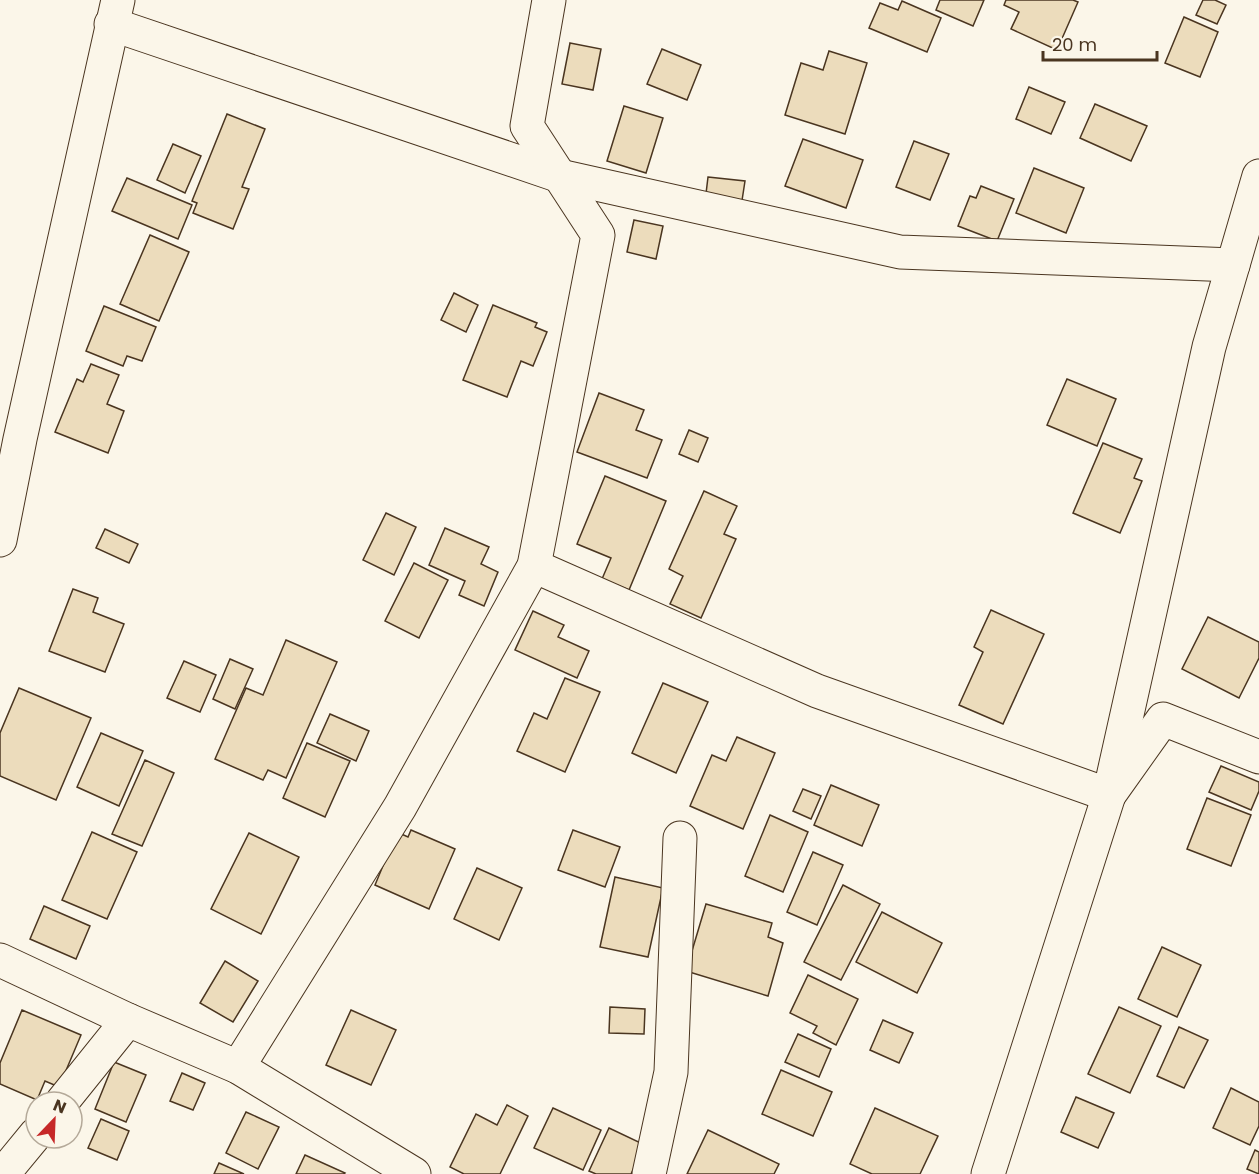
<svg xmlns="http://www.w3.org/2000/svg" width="1259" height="1174" font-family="Poppins,sans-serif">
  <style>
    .building { fill: #ecdcbc; stroke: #4a3520; stroke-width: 1.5 }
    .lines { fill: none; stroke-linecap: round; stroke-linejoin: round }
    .minor-casing { stroke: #4a3520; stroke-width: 35 }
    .minor { stroke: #fbf6e9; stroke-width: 33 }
  </style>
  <rect width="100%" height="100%" fill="#fbf6e9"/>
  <g class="building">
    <polygon points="940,0 984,0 973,26 936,10"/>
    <polygon points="1006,0 1073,0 1078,2 1057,50 1011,29 1019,12 1004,5"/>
    <polygon points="1203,0 1215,0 1226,5 1217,24 1196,15"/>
    <polygon points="902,1 941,18 927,52 869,28 880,3 898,10"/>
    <polygon points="1184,17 1218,32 1200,77 1165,63"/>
    <polygon points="570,43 601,49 593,90 562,84"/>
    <polygon points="662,49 701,65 687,100 647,84"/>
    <polygon points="829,51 867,63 845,134 785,115 801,63 823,70"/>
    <polygon points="1029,87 1065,102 1051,134 1016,119"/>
    <polygon points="1095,104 1147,126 1131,161 1080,138"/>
    <polygon points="624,106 663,118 646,173 607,161"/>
    <polygon points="227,114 265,129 242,187 249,189 233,229 193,213 197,203 192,201"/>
    <polygon points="803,139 863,160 846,208 785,186"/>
    <polygon points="914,141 949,154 930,200 896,187"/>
    <polygon points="173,144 201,156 185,193 157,180"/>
    <polygon points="1034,168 1084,188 1066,233 1016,213"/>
    <polygon points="708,177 745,181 741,207 705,202"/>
    <polygon points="127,178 192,205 178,239 112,211"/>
    <polygon points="981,186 1014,199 997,241 958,226 970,196 976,198"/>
    <polygon points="634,220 663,226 656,259 627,252"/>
    <polygon points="150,235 189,252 159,321 120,304"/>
    <polygon points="454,293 478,305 466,332 441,320"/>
    <polygon points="493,305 537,323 535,327 547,332 533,366 521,361 507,397 463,380"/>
    <polygon points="104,306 156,327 142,361 127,356 123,366 86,351"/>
    <polygon points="91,364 119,375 107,404 124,411 108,453 55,432 77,379 83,382"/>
    <polygon points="1067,379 1116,399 1097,446 1047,425"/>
    <polygon points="599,393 644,410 636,430 662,440 647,478 577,452"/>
    <polygon points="689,430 708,438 698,462 679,454"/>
    <polygon points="1103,443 1142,459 1134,478 1142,481 1120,533 1073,513"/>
    <polygon points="605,476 666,501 629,590 602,579 611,558 577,544"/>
    <polygon points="704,491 737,506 724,534 736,539 701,618 670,604 683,576 669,569"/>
    <polygon points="386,513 416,527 394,575 363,560"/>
    <polygon points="445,528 489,547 481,564 498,572 484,606 459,595 465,581 429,565"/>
    <polygon points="105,529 138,544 129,563 96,548"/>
    <polygon points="414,563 448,580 419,638 385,621"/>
    <polygon points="73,589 98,598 93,612 124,624 105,672 49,651"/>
    <polygon points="991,610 1044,634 1003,724 959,705 983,652 974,647"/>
    <polygon points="533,611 564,625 558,637 589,651 577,678 515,650"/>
    <polygon points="1208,617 1259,642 1259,658 1239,698 1182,669"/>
    <polygon points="286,640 337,662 286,778 268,770 263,780 215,759 246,688 263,695"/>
    <polygon points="230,659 253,669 235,709 213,699"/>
    <polygon points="184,661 216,675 200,712 167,698"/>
    <polygon points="565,678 600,692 565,772 517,751 534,713 547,719"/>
    <polygon points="663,683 708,702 676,773 632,753"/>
    <polygon points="19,688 91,718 56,800 0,776 0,733"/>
    <polygon points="330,714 369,731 356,761 317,743"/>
    <polygon points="101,733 143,751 119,806 77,787"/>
    <polygon points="737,737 775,753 743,829 690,806 712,755 726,761"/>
    <polygon points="307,743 350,761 325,817 283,798"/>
    <polygon points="145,760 174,773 142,846 112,834"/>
    <polygon points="1221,766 1259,782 1259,791 1251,810 1209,792"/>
    <polygon points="831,785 879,805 862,846 814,825"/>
    <polygon points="803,789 821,796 811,819 793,811"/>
    <polygon points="1207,798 1251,815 1231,866 1187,849"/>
    <polygon points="770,815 808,832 783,892 745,876"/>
    <polygon points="411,830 455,849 429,909 375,885 397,832 408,837"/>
    <polygon points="573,830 620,847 605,887 558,870"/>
    <polygon points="92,832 137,852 107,919 62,900"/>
    <polygon points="249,833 299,857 261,934 211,909"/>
    <polygon points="813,852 843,865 817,925 787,912"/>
    <polygon points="477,868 522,888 499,940 454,919"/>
    <polygon points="615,877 663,888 648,957 600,947"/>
    <polygon points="843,885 880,904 841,980 804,962"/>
    <polygon points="706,904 772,923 768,937 783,943 768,996 686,971"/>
    <polygon points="44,906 90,926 76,959 30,939"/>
    <polygon points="882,912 942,943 917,993 856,962"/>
    <polygon points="1162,947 1201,965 1177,1017 1138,999"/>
    <polygon points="225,961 258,981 233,1022 200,1003"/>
    <polygon points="808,975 858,999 836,1045 813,1033 817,1026 790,1013"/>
    <polygon points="610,1007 645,1009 644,1034 609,1033"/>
    <polygon points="1119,1007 1161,1026 1130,1093 1088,1074"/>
    <polygon points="22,1010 81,1035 59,1087 45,1081 37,1100 0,1084 0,1063"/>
    <polygon points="351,1010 396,1030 371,1085 326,1065"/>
    <polygon points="883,1020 913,1033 899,1063 870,1050"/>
    <polygon points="1179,1027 1208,1040 1184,1088 1157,1076"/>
    <polygon points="798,1034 831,1049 819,1077 785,1062"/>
    <polygon points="114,1062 146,1075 126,1122 95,1109"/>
    <polygon points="781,1070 832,1092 813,1136 762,1114"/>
    <polygon points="182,1073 205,1083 193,1110 170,1101"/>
    <polygon points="1231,1088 1259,1102 1259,1126 1250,1145 1213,1128"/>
    <polygon points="1076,1097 1114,1113 1098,1148 1061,1132"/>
    <polygon points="507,1105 528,1116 500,1174 464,1174 450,1167 476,1114 497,1125"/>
    <polygon points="553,1108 601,1130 583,1170 534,1148"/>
    <polygon points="875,1108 938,1136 920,1174 872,1174 850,1164"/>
    <polygon points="246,1112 279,1127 258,1169 226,1153"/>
    <polygon points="101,1119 129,1131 117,1160 88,1148"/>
    <polygon points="609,1128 645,1145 631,1174 596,1174 589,1171"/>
    <polygon points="708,1130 779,1164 774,1174 687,1174"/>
    <polygon points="1255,1150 1259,1152 1259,1174 1247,1169"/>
    <polygon points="305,1155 345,1173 344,1174 296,1174"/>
    <polygon points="219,1163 244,1174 214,1174"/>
  </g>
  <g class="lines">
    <defs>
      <g id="minor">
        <polyline points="111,24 560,176 900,252 1233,265"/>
        <polyline points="0,540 20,439 118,0"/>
        <polyline points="534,566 817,691 1109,795 1163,719 1259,757"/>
        <polyline points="0,960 128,1020 238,1067 414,1174"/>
        <polyline points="238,1067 400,807 534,566 598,235 527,126 549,0"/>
        <polyline points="62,1102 128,1020"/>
        <polyline points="3,1174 36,1134"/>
        <polyline points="649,1174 671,1072 680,838"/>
        <polyline points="988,1174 1109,795 1209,347 1259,176"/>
      </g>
    </defs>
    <use href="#minor" class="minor-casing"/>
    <use href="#minor" class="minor"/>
  </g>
  <g transform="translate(54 1120) rotate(23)"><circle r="28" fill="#fbf6e9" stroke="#b4a999" stroke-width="1.5"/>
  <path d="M0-4.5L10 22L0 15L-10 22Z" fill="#c62828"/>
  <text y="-9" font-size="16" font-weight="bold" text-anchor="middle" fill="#4a3520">N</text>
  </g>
  <path d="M1043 51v9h114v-9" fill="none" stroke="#4a3520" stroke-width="3"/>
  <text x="1052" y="51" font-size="18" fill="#4a3520" stroke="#fbf6e9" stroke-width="4.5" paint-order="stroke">20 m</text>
</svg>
